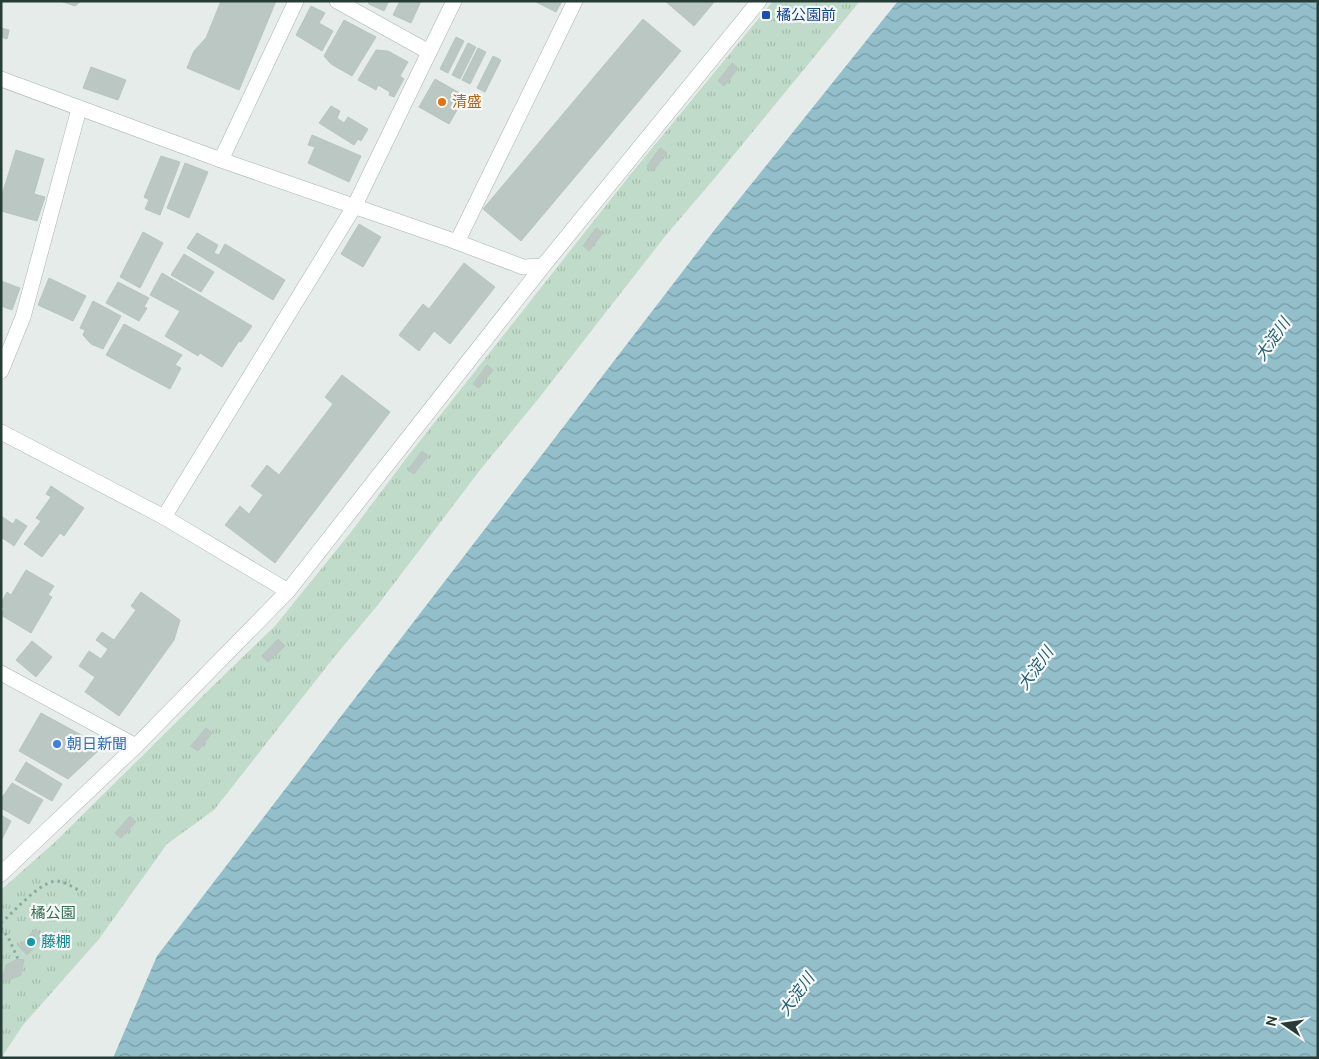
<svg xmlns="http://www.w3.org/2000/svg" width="1319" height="1059" font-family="Ubuntu,'Noto Sans JP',sans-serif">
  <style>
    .park { fill: url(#park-tufts) }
    .water { fill: url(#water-waves) }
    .building { fill: #bac7c2; stroke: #b8c5c0 }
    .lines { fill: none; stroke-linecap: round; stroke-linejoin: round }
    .minor-casing { stroke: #a8b4b0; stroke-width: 16 }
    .path { stroke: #88aca3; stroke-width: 3; stroke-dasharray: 2.5 4; stroke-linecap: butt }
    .minor { stroke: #fff; stroke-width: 15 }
    .transit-dot { fill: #1a4fb4; stroke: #f5f9f7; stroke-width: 2 }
    .food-dot { fill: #e8710a; stroke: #f5f9f7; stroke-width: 2 }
    .shop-dot { fill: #3f7fe0; stroke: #f5f9f7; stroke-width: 2 }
    .culture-dot { fill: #0f9aa8; stroke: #f5f9f7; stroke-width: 2 }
    .labels { text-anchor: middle; stroke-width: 4.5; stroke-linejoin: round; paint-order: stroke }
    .transit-label { font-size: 15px; fill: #164399; stroke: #f5f9f7; text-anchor: start }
    .food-label { font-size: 15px; fill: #c56008; stroke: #f5f9f7; text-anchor: start }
    .shop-label { font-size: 15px; fill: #366cbe; stroke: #f5f9f7; text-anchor: start }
    .park-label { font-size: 15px; fill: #346f4e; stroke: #f5f9f7 }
    .culture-label { font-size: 15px; fill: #0d838f; stroke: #f5f9f7; text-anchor: start }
    .water-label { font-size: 16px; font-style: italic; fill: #266172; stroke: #f5f9f7 }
  </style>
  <defs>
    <pattern id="park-tufts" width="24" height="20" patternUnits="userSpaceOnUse" patternTransform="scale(1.25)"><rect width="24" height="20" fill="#c0dbc9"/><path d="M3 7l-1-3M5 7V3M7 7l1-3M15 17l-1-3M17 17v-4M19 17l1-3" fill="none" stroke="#a5bdad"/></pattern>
    <pattern id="water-waves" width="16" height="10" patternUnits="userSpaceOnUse" patternTransform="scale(1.25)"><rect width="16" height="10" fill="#93bfcb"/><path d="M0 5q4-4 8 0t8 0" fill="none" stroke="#789ca6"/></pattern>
  </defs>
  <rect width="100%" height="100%" fill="#e5ece9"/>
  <polygon class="park" points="773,1 860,1 714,179 666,235 539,398 480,470 377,606 335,656 214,810 167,844 99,939 23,1025 1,1058 1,890 55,842 218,681 275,626 351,532 408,456 630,175"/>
  <polygon class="water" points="898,1 1318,1 1318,1058 113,1058 157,956 716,228"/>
  <g class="building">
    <polygon points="60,1 81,1 75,6"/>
    <polygon points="221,1 276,1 239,90 187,68 194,51 206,38"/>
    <polygon points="368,1 389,1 384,11 369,4"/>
    <polygon points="400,1 421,1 411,23 393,15"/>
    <polygon points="534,1 562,1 556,12"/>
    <polygon points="665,1 715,1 694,26"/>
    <polygon points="311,6 325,13 319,23 333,31 322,51 296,35"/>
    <polygon points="643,19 681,51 521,241 483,209"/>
    <polygon points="344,20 376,37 352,76 331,64 324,56"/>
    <polygon points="1,28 9,30 7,39 1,37"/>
    <polygon points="456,37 464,41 448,73 440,69"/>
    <polygon points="468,43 476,47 460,79 452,75"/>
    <polygon points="478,48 486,52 470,84 462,80"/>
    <polygon points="376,50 388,51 408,62 400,76 404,79 394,97 389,95 390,92 378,85 376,90 358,80"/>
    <polygon points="493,56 501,60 485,92 477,88"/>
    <polygon points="732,63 738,68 724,86 718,81"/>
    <polygon points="91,67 126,80 118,100 83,88"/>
    <polygon points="435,79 465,96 449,124 419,107"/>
    <polygon points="331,106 340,111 337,118 344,123 348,117 368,129 361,141 358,139 354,145 319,123"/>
    <polygon points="312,135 361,156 349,182 308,163 315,147 308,145"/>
    <polygon points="660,148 667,153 653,171 647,166"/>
    <polygon points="16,150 44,159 34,194 45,197 37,221 1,211 1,198"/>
    <polygon points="161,156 180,162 160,215 145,209 149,200 144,197"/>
    <polygon points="185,163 208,172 189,218 167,208"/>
    <polygon points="359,224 381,237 363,267 341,254"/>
    <polygon points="596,228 603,233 589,251 583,246"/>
    <polygon points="143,232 163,243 140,288 120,277"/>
    <polygon points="197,233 218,245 214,253 219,255 225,244 285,280 273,300 187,248"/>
    <polygon points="184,254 214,272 201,292 171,275"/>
    <polygon points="464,263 495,287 450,344 434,331 419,351 399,335 423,304 429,309"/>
    <polygon points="162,273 252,326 241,342 239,341 222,367 200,353 198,356 165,336 180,311 150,295"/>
    <polygon points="49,278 86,296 73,321 38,305"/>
    <polygon points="1,281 20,288 12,310 1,306"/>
    <polygon points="118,282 149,298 144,307 147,308 139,321 106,303"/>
    <polygon points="93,301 121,316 103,349 91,344 83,335 85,330 80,328"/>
    <polygon points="124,324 182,355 175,365 181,368 170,389 106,355"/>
    <polygon points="487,365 493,370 479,388 473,384"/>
    <polygon points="342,375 390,412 275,563 225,525 240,506 249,514 263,495 251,486 267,465 279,475 333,404 325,397"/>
    <polygon points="422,451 428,456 414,474 408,470"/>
    <polygon points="51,486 84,508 64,536 60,533 42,557 24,544 41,521 36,518 51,497 46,494"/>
    <polygon points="1,516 13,524 16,519 27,526 14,546 1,537"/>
    <polygon points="26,570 54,586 48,595 52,597 31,633 1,615 4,608 1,606 1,603 7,592 11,595"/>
    <polygon points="141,592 180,620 174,640 119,716 85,692 95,677 79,666 89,651 101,659 108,649 96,640 102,632 114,640 136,610 131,606"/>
    <polygon points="278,639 285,646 268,662 262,656"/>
    <polygon points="32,641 52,657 36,677 16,660"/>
    <polygon points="41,713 85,737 98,751 68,779 19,751"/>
    <polygon points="206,728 212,733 198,751 191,746"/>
    <polygon points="26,762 62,784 52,801 15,780"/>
    <polygon points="12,783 43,800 29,824 1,808 1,799"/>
    <polygon points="1,815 11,821 1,841"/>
    <polygon points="130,816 136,822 121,838 115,833"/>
    <polygon points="35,929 43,937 27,955 19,947"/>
    <polygon points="18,959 24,960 21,975 1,983 6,965"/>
  </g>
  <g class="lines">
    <defs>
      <g id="minor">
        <polyline points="337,1 429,52"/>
        <polyline points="1,79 221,160 457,242 523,267 543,266"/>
        <polyline points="221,160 296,1"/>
        <polyline points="457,242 575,1"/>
        <polyline points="1,371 23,317 79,109"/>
        <polyline points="1,432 164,517 288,591"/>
        <polyline points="164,517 354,207 454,1"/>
        <polyline points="1,673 136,746"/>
        <polyline points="1,874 136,746 288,591 543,266 759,1"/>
      </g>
    </defs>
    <use href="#minor" class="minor-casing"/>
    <g class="path">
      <path d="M1 923C14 912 40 881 57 881 66 882 74 888 82 892"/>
      <polyline points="1,928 8,937 18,959"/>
    </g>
    <use href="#minor" class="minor"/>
  </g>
  <rect class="transit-dot" x="761" y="10" width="10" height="10" rx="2.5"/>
  <circle class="food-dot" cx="442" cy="102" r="5"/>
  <circle class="shop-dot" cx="57" cy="744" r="5"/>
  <circle class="culture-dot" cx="31" cy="942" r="5"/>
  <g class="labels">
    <g class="transit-label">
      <text x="776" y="20">橘公園前</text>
    </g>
    <g class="food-label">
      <text x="452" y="107">清盛</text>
    </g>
    <g class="shop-label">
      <text x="67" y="749">朝日新聞</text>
    </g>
    <g class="park-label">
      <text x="53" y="918">橘公園</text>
    </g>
    <g class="culture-label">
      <text x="41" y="947">藤棚</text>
    </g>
    <g class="water-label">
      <text transform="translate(1272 339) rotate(-55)" y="6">大淀川</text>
      <text transform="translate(1035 668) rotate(-54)" y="6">大淀川</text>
      <text transform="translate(796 994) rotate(-54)" y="6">大淀川</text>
    </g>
  </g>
  <rect width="1319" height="1059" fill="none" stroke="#263c37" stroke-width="5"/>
  <g transform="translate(1284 1024) rotate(283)" stroke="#f5f9f7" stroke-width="4" paint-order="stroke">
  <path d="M0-4L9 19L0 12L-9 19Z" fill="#263c37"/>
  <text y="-8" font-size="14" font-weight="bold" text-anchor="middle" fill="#263c37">N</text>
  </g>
</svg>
